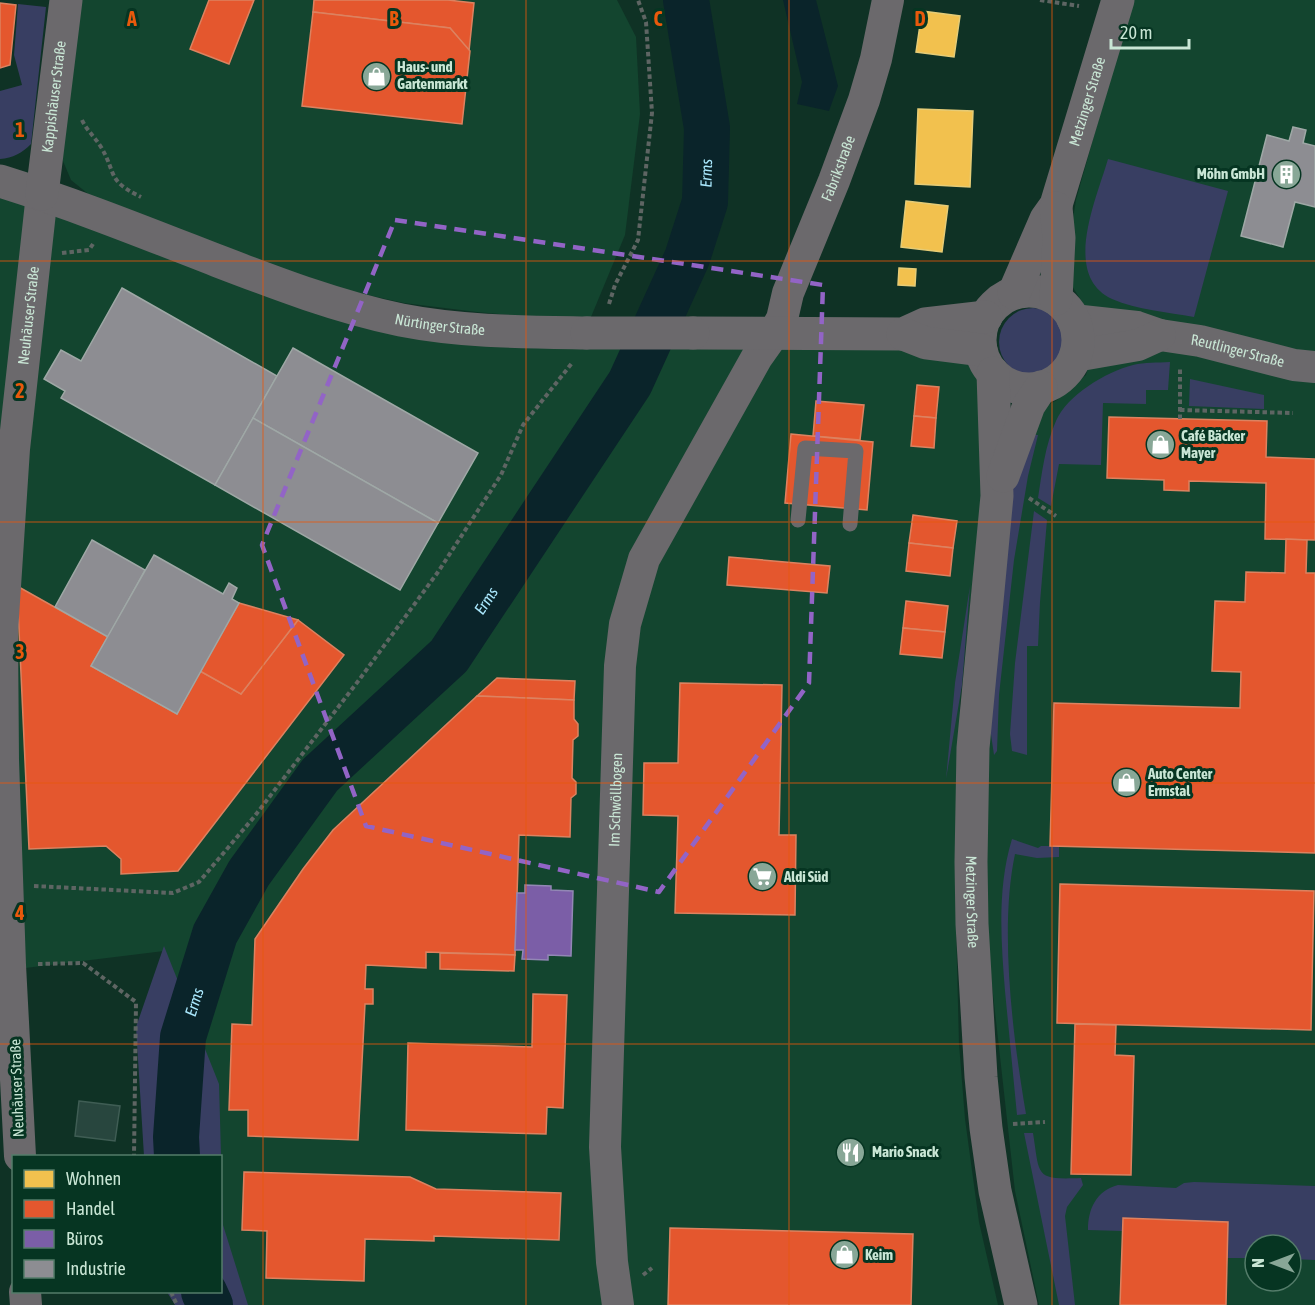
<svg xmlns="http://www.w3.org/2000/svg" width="1315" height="1305" font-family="'Asap Condensed',sans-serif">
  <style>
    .built { fill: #13452f; fill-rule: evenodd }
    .green { fill: #383e62 }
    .water { fill: #0a242a }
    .homes { fill: #f2c14e; stroke: #e6cc76; stroke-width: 1.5 }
    .shops { fill: #e4572e; stroke: #dc8260; stroke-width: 1.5 }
    .offices { fill: #7b5ea7; stroke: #9287b5; stroke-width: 1.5 }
    .industry { fill: #8d8d92; stroke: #9fa8a6; stroke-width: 1.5 }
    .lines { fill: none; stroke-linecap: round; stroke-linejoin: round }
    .river { stroke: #0a242a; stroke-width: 46 }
    .building { fill: #28463e; stroke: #3f5d54; stroke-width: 1.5 }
    .path { stroke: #5e6563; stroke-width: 4; stroke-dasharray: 4.5 3; stroke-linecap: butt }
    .service { stroke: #6b696c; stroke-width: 15 }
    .minor { stroke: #6b696c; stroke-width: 32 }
    .tertiary { stroke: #6b696c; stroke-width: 33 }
    .tertiary-bridge { stroke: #6b696c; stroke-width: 33 }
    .marked { fill: none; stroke: #9264c6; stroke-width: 4.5; stroke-dasharray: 12 8; stroke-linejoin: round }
    .grid { fill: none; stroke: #e8590c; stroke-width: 1.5; stroke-opacity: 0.55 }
    .labels { text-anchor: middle; stroke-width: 6; stroke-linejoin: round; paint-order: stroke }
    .poi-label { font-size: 15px; font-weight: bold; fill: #c9e6d5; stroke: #063522; text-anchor: start }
    .street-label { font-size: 15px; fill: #c9e6d5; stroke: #063522 }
    .water-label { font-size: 16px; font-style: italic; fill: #aae8fd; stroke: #063522 }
    .grid-label { font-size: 20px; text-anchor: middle; font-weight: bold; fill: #e8590c; stroke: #063522; stroke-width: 6; stroke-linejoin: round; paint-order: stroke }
  </style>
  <rect width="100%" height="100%" fill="#0f3225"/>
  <g class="built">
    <polygon points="74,0 617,0 636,37 640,114 625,235 591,317 530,317 477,312 404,303 345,290 257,260 92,197 71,180 63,161 59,141"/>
    <path d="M1132 0H1315V1305H1039L1015 1191 989 958 985 862 986 748 1033 421 1046 406 1057 400 1086 375 1093 350V327L1082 302 1072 286 1068 250 1076 200ZM1255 1245H1291V1281H1255Z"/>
    <polygon points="0,195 340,311 942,350 958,356 971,367 980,383 987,441 960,705 956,926 959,1044 965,1119 979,1222 998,1305 246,1305 223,1230 218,1089 164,951 9,970 0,600"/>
  </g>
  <g class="green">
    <path d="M18 4 46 7 31 144C22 153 13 158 0 159V91L22 85 14 55Z"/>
    <path d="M1108 159 1228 191 1194 317C1168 312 1137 310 1112 299 1061 275 1097 198 1108 159Z"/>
    <circle cx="1033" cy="342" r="34"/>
    <path d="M1170 362 1168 390H1146V404L1103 403 1101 465 1059 464 1051 506 1038 498C1042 473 1045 445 1056 421 1067 395 1106 372 1133 365 1145 362 1157 363 1170 362Z"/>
    <polygon points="1190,379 1264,395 1264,409 1189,406"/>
    <polygon points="1027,434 1038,435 1028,476 1014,560 999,695 997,751 994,755 988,714 1011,495"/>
    <polygon points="1034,511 1047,520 1040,602 1038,646 1027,646 1027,755 1012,751 1010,734 1015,663"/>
    <polygon points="970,586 962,685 946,779 955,683"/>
    <path d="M1012 839 1038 848 1041 846H1059V857L1037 858 1015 854C999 930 1013 1038 1026 1114L1017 1115C1013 1074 1009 1032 1005 991 1001 941 997 888 1012 839Z"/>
    <polygon points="164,946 219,1084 223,1225 248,1305 175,1305 167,1292 220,1292 220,1156 144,1156 136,1027"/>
    <path d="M1024 1133H1033C1040 1176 1034 1180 1081 1178L1083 1185 1067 1207 1065 1216 1075 1305H1059Z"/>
    <path d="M1194 1182 1315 1186V1260L1291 1259V1245H1255V1258H1227L1228 1222 1123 1218 1122 1231 1088 1230C1088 1209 1096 1191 1118 1185L1176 1188 1184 1183Z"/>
  </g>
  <polygon class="water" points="783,0 816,0 838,86 829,111 797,104 802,82"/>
  <g class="homes">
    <polygon points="922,11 960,16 954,57 916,52"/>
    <polygon points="918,109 973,111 970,187 915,184"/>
    <polygon points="906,201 948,206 942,252 901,247"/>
    <polygon points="899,268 916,269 915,286 898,285"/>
  </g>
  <g class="shops">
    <polygon points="209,0 254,0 229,64 190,49"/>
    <polygon points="314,0 448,0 474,3 469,51 450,28 313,12"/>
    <polygon points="0,3 16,5 10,65 0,68"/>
    <polygon points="313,12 450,28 470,51 462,124 302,106"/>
    <polygon points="917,385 939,387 936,418 914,416"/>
    <polygon points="816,401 864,405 860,440 813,436"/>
    <polygon points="914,416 936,418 934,448 911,446"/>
    <polygon points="1109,417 1267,421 1266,457 1315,459 1315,540 1265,539 1266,483 1189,481 1189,491 1164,490 1164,480 1107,478"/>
    <polygon points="791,434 873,442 867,510 785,503"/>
    <polygon points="913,515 957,521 953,548 909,543"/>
    <polygon points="1286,539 1307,540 1306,573 1315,573 1315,853 1050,846 1054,703 1240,708 1241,672 1212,671 1215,601 1245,602 1246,572 1285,573"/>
    <polygon points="909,543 953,548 950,576 906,571"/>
    <polygon points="729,557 830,566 827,593 727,585"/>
    <polygon points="17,586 108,637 91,666 177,714 200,671 241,694 298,620 344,655 178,871 121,874 121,859 106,846 29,849"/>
    <polygon points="906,601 948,606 945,632 903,628"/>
    <polygon points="239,603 298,620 241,694 200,671"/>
    <polygon points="903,628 945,632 942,658 900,654"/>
    <polygon points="497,678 575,681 574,700 477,696"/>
    <polygon points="680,683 782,685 779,835 796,835 795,915 675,913 678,816 643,815 644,763 678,763"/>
    <polygon points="477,696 574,700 574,719 578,724 578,736 573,740 572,778 576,782 576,794 571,798 570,837 519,835 515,955 426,952 426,968 366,965 365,989 373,989 373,1004 365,1004 358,1140 248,1136 248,1110 229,1110 232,1024 252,1025 255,939 303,869 333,830"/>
    <polygon points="1060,884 1314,891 1311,1030 1057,1023"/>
    <polygon points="440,953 515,955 514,971 440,969"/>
    <polygon points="533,994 567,995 563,1108 547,1107 546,1134 406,1130 408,1043 532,1047"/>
    <polygon points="1075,1024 1116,1025 1115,1055 1134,1056 1131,1175 1071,1174"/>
    <polygon points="244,1172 410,1177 436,1189 561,1193 559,1240 434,1236 434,1241 365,1239 364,1281 266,1278 267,1231 242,1230"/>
    <polygon points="1123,1218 1228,1222 1226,1305 1120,1305"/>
    <polygon points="670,1228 913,1234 911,1305 668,1305"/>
  </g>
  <polygon class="offices" points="525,885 551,886 551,890 573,891 571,956 548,955 548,960 522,959 523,950 515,950 517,893 525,893"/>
  <g class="industry">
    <polygon points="1293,127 1306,130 1303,143 1315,146 1315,207 1295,202 1283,247 1241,236 1267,135 1289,141"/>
    <polygon points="122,288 277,376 215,485 61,398 65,391 44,379 61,350 81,361"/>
    <polygon points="293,348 478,453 438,523 253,418"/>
    <polygon points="253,418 438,523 400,590 215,485"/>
    <polygon points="92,540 145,570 108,637 55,607"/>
    <polygon points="154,555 223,594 229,583 237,588 232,599 239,603 177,714 91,666"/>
  </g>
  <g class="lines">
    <g class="river">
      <path id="s1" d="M177 1156 176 1137 183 1037 215 934 249 873 320 775 449 656 630 383 687 258 705 202 707 128 686 0"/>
      <polyline points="204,1292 210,1305"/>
    </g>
  </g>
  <polygon class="building" points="79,1101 120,1106 115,1141 75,1136"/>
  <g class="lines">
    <g class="path">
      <polyline points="1040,0 1079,6"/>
      <path d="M82 120C87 131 95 137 101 147 117 174 106 180 141 197"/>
      <polyline points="62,253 89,250 93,244"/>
      <polyline points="609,304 615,285 638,240 652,113 646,22 638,0"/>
      <polyline points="1180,410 1293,413"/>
      <polyline points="1180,419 1180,367"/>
      <polyline points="1029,498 1056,516"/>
      <polyline points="34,886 173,893 199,882 254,817 359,680 438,572 501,475 523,425 572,363"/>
      <polyline points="38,964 83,963 136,1002 134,1156"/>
      <polyline points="1013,1124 1045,1122"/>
      <polyline points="643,1275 652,1268"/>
      <polyline points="171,1292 177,1305"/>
    </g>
    <polyline class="service" points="798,520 805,448 856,451 850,524"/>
    <g class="minor">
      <path id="s2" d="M1073 320 1137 327 1160 335 1200 341 1294 365 1315 367"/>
      <polyline points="1075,356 1138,345 1160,335"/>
      <path id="s3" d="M20 1156 10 965 3 760 2 632 14 449 42 194"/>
      <polyline points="25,1292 26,1305"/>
      <path id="s4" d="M618 1305 612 1262 605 1147 620 666 625 624 644 559 757 357 774 333 782 319 788 293 834 181 864 100 876 59 888 0"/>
    </g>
    <g class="tertiary">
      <path id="s5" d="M0 181C74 204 146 233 218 261 278 284 338 307 401 320 462 332 525 332 587 333"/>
      <path id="s6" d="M42 194 66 0"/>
      <circle cx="1029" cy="340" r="49"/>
      <path id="s7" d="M1014 293 1046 219 1056 205 1118 0"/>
      <polyline points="1056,299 1059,238 1056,208"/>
      <polyline points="693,333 903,334 925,324 986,317"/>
      <polyline points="903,334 926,343 981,350"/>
      <path id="s8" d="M993 373 997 496 973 748 971 862 972 924 981 1077 986 1128 995 1191 1021 1305"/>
      <polyline points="1003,476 1029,405 1041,387"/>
    </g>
    <polyline class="tertiary-bridge" points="587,333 693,333"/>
  </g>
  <path class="marked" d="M395 220 823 285 809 683 659 892 366 826 262 545Z"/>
  <path class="grid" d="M263 0V1305M526 0V1305M789 0V1305M1052 0V1305M0 261H1315M0 522H1315M0 783H1315M0 1044H1315"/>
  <defs>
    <symbol id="shop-disc" viewBox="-11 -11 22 22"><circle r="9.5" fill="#88a797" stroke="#063522"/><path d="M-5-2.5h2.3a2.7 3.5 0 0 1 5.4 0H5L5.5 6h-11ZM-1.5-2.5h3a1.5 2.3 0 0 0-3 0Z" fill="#fff"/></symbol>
    <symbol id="building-disc" viewBox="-11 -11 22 22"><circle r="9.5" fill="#88a797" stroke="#063522"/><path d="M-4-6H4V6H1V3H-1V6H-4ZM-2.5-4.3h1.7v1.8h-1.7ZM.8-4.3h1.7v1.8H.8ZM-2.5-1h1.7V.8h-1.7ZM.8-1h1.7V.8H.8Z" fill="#fff"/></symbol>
    <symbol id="supermarket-disc" viewBox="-11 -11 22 22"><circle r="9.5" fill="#88a797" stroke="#063522"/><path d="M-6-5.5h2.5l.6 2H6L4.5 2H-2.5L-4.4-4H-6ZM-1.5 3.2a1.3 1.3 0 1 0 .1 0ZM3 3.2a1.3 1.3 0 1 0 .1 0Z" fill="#fff"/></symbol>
    <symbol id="restaurant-disc" viewBox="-11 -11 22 22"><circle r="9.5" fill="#88a797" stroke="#063522"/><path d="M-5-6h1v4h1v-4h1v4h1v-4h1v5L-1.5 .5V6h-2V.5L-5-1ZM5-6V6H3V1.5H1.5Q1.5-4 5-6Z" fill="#fff"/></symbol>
  </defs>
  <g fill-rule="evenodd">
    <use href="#shop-disc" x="360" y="60" width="33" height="33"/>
    <use href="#building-disc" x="1270" y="158" width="33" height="33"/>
    <use href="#shop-disc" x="1144" y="428" width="33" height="33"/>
    <use href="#shop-disc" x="1110" y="766" width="33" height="33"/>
    <use href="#supermarket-disc" x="746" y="860" width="33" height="33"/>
    <use href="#restaurant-disc" x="834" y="1136" width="33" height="33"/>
    <use href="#shop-disc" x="828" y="1238" width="33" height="33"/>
  </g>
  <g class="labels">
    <g class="poi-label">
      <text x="397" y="72">Haus- und<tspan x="397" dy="17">Gartenmarkt</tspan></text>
      <text x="1265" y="179" text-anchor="end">Möhn GmbH</text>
      <text x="1181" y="441">Café Bäcker<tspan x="1181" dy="17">Mayer</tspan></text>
      <text x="1148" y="779">Auto Center<tspan x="1148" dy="17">Ermstal</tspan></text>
      <text x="784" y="882">Aldi Süd</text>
      <text x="872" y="1157">Mario Snack</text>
      <text x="865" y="1260">Keim</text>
    </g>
    <g class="street-label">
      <text dy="5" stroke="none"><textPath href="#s6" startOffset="98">Kappishäuser Straße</textPath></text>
      <text dy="5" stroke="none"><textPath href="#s7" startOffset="206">Metzinger Straße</textPath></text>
      <text dy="5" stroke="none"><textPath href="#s4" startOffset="1188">Fabrikstraße</textPath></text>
      <text dy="5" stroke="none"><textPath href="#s3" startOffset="842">Neuhäuser Straße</textPath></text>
      <text dy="5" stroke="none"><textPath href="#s5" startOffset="464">Nürtinger Straße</textPath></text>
      <text dy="5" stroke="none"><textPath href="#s2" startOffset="168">Reutlinger Straße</textPath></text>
      <text dy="5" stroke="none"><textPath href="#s4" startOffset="506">Im Schwöllbogen</textPath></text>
      <text dy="5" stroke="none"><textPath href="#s8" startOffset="530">Metzinger Straße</textPath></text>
      <text transform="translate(17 1088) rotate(-92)" y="5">Neuhäuser Straße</text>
    </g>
    <g class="water-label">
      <text dy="6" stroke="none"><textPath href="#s1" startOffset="1146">Erms</textPath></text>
      <text dy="6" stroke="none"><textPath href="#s1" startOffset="660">Erms</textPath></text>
      <text dy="6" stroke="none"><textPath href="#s1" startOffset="156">Erms</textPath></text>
    </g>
  </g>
  <g class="grid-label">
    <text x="132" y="26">A</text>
    <text x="394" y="26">B</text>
    <text x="658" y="26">C</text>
    <text x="920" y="26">D</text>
    <text x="20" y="137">1</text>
    <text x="20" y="398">2</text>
    <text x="20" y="659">3</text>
    <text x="20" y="920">4</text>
  </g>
  <rect x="12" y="1155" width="210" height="138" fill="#063522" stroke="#547c6a" stroke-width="1.5"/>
  <rect x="24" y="1170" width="30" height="18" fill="#f2c14e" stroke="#547c6a" stroke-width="1.5"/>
  <text x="66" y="1185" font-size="18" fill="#c9e6d5">Wohnen</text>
  <rect x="24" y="1200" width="30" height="18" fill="#e4572e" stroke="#547c6a" stroke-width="1.5"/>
  <text x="66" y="1215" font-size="18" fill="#c9e6d5">Handel</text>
  <rect x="24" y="1230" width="30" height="18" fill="#7b5ea7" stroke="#547c6a" stroke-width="1.5"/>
  <text x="66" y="1245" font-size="18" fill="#c9e6d5">Büros</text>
  <rect x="24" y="1260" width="30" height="18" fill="#8d8d92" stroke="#547c6a" stroke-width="1.5"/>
  <text x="66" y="1275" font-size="18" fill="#c9e6d5">Industrie</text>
  <g transform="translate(1273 1263) rotate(270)"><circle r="28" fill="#063522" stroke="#547c6a" stroke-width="1.5"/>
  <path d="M0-4.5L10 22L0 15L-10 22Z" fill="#88a797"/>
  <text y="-9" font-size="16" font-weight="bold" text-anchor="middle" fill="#c9e6d5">N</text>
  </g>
  <path d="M1111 39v9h78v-9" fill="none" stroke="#c9e6d5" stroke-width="3"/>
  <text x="1120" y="39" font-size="18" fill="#c9e6d5" stroke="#063522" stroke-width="4.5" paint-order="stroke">20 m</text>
</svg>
